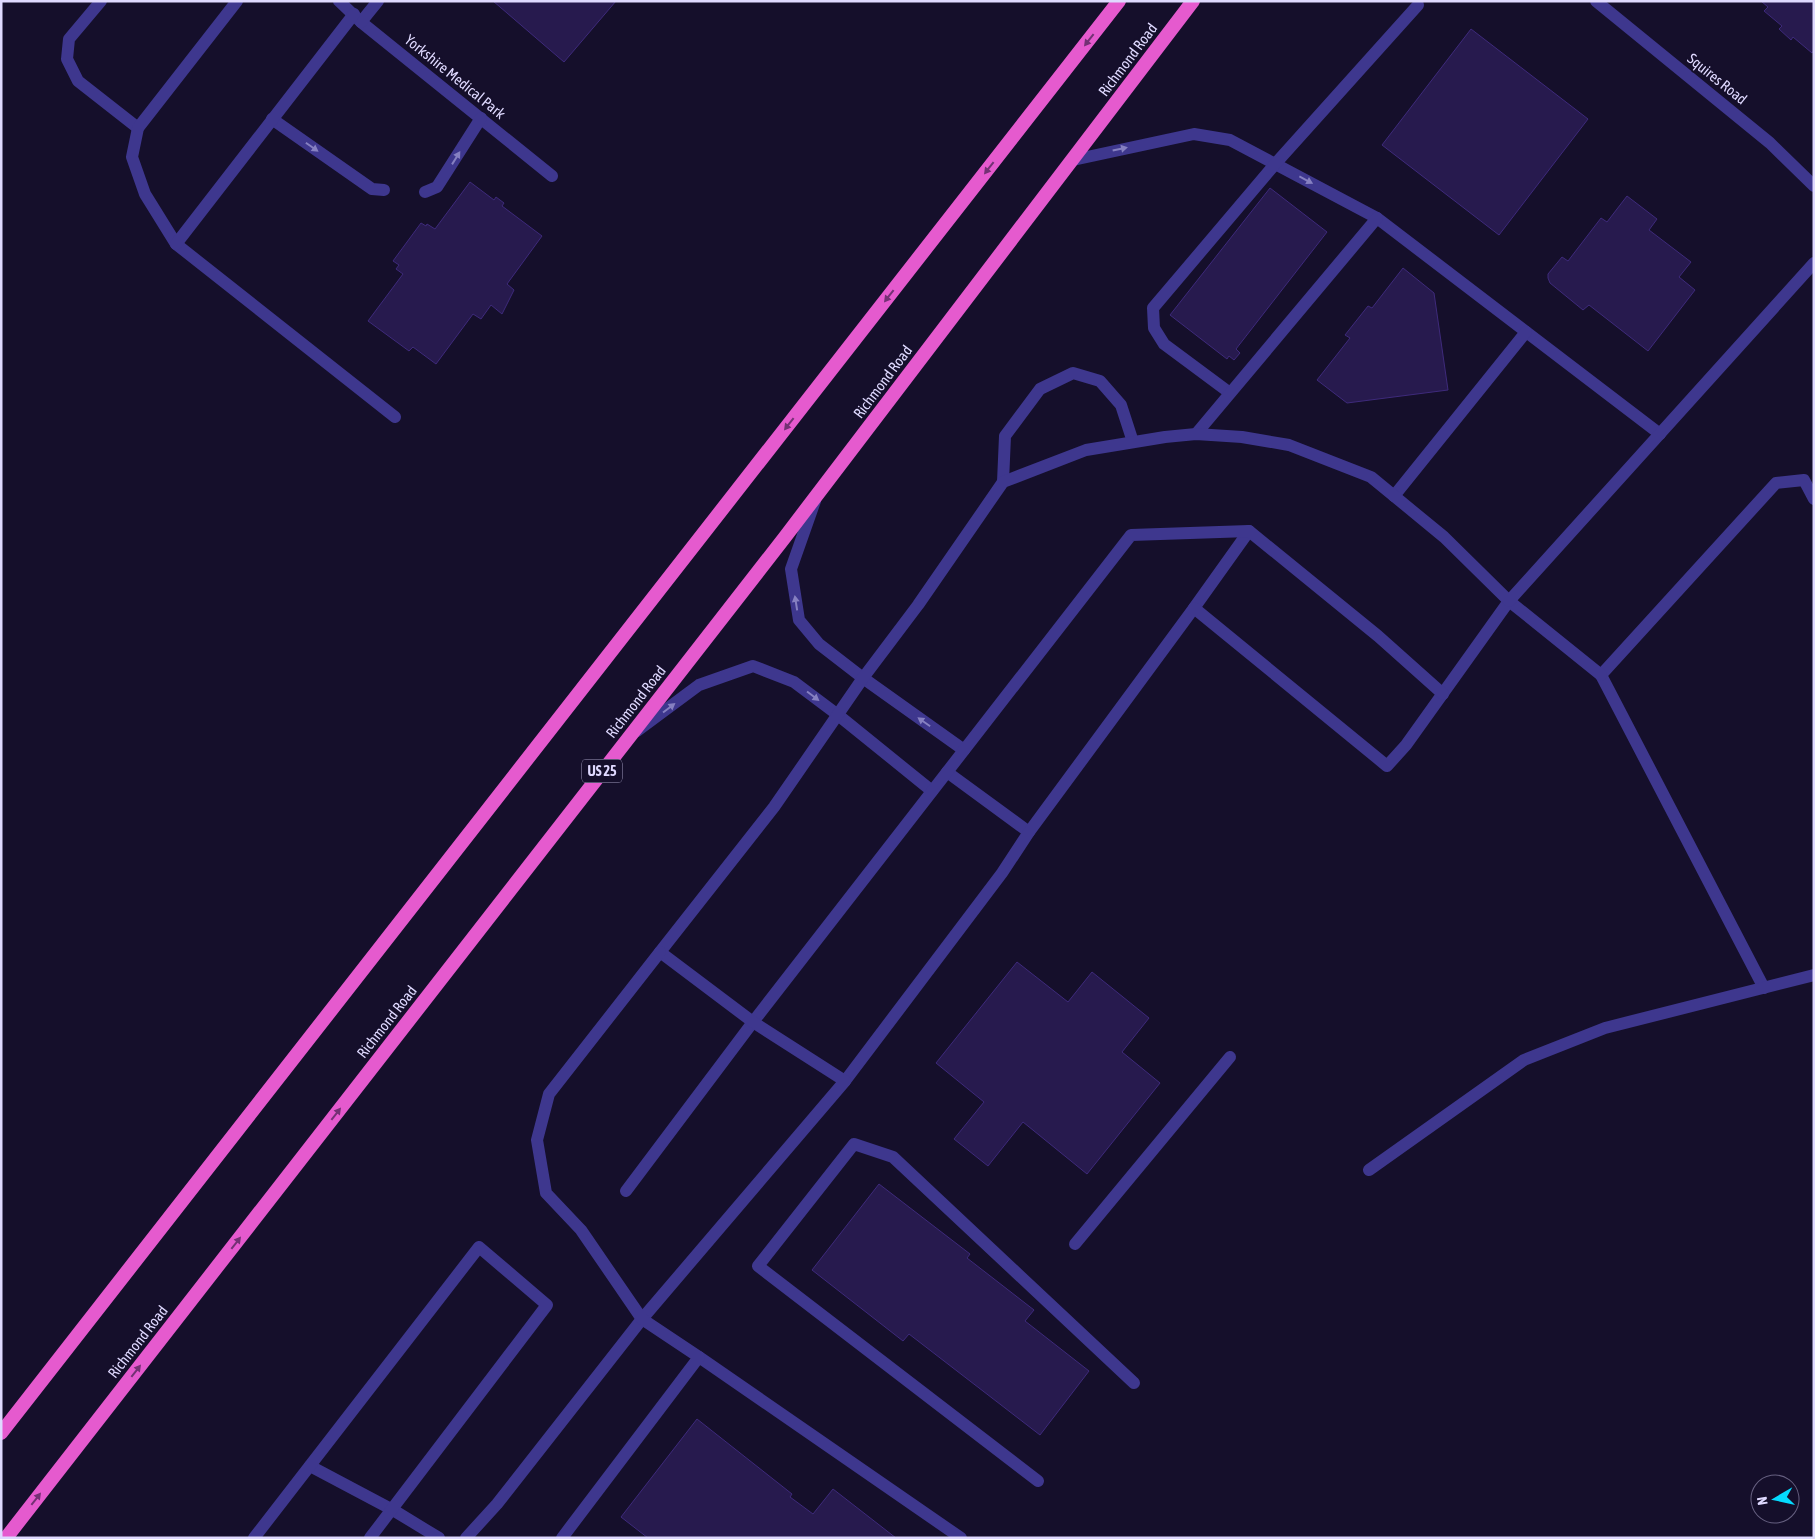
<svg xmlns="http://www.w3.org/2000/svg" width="1815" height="1539" font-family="'Asap Condensed',sans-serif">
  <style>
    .building { fill: #271a4e; stroke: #3e2a7b }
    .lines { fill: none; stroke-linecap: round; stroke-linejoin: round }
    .service { stroke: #3e378e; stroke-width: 12 }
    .tertiary { stroke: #3e378e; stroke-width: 12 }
    .trunk { stroke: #e55ace; stroke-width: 14 }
    .oneway { fill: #733174 }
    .oneway2 { fill: #8680c1 }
    .labels { text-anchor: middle; stroke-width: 4; stroke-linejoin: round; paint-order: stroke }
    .shield { fill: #150f2b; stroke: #a29cbf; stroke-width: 1 }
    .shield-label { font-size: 14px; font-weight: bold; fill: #dfd9ff }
    .street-label { font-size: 15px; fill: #dfd9ff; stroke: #150f2b }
  </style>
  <rect width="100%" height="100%" fill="#150f2b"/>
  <g class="building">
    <polygon points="493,1 616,1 564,62"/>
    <polygon points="1761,1 1814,1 1814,50 1812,53 1793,37 1791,40 1779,29 1782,26 1764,11 1768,7"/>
    <polygon points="1471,29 1588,119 1499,235 1382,145"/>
    <polygon points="470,182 494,200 496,197 504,203 502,206 542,236 507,284 514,290 502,314 491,305 481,319 473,314 436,364 413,347 409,351 368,321 403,274 396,269 399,265 393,261 421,223 426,226 427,224 435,229"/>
    <polygon points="1270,188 1327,232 1236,349 1240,353 1234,360 1229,356 1227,359 1170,315"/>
    <polygon points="1627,196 1657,219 1649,230 1691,262 1679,277 1695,290 1648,351 1589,305 1583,310 1550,283 1548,278 1548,274 1562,257 1568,261 1601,218 1607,222"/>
    <polygon points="1403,268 1434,293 1448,390 1347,403 1317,380 1350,338 1345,335 1368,306 1372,308"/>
    <polygon points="1017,962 1068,1002 1092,972 1149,1018 1122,1052 1160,1083 1087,1174 1023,1122 988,1166 954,1139 984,1102 936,1063"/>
    <polygon points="879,1184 970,1254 967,1258 1034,1310 1025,1321 1089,1371 1040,1435 909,1334 903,1341 812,1270"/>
    <polygon points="697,1419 792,1494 790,1497 813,1514 833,1489 896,1538 648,1538 621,1517"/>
  </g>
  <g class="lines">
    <g class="service">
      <polyline points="101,1 69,39 67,59 78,81 138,128"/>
      <polyline points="237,1 138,128 132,157 145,194 176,244 395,417"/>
      <polyline points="339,1 361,22 552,176"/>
      <polyline points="361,22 378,1"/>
      <polyline points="272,119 372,189 384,190"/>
      <polyline points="1073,160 1194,134 1230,140 1377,218 1660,434"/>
      <polyline points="425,192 437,187 481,118"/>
      <polyline points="176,244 354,14"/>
      <polyline points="1230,393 1164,344 1154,328 1153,308 1276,163 1418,5"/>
      <polyline points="1196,434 1377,218"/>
      <polyline points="1003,482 1005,436 1040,389 1073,373 1100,381 1121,405 1133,442"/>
      <polyline points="1394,496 1526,332"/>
      <polyline points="815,501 791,569 799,620 819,644 863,678 964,750"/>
      <polyline points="1194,608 1249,531"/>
      <polyline points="637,731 699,685 753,666 794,682 838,715 932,791"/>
      <polyline points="947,772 1029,832"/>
      <polyline points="1764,988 1601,675 1776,483 1804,480 1814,499"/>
      <polyline points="845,1081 1002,873 1029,832 1194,608 1387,766 1406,745 1509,601 1601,675"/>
      <polyline points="1369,1170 1524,1060 1605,1028 1814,975"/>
      <polyline points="626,1191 753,1022 1131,535 1249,531 1378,636 1443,694"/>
      <polyline points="1075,1244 1230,1057"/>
      <polyline points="699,1357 961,1538"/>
      <polyline points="310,1466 393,1510 439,1538"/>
      <polyline points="1038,1481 758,1266 854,1144 893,1157 1134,1383"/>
      <polyline points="254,1538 479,1247 547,1305 370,1538"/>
      <polyline points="466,1538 497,1504 642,1319 845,1081 753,1022 660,952 774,807 863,678 918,605 1003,482 1086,450 1165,437 1196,434 1242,437 1289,445 1371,477 1444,537 1509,601 1814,263"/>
      <polyline points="562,1538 699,1357 642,1319 581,1230 546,1193 537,1140 549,1094 660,952"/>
    </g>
    <polyline class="tertiary" points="1596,1 1770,143 1814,186"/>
    <g class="trunk">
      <polyline points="1,1433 1119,1"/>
      <polyline points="6,1538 785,537 1193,1"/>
    </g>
  </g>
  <defs><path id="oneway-solid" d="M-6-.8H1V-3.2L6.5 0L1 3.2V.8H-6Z" transform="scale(1.25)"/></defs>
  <g class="oneway">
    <use href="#oneway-solid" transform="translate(1089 40) rotate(128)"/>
    <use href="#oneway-solid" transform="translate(989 168) rotate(128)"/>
    <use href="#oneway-solid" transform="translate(889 296) rotate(128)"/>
    <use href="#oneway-solid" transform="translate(789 424) rotate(128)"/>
    <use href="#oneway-solid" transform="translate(336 1114) rotate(-52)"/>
    <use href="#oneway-solid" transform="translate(236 1243) rotate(-52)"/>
    <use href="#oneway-solid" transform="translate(136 1371) rotate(-52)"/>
    <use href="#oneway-solid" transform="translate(36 1499) rotate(-52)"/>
  </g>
  <g class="oneway2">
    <use href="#oneway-solid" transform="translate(312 147) rotate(35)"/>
    <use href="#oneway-solid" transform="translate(1120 149) rotate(-12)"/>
    <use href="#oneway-solid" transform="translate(456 158) rotate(-58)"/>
    <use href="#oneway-solid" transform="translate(1306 180) rotate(28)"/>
    <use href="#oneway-solid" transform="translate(796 603) rotate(-99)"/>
    <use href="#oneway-solid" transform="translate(813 696) rotate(37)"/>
    <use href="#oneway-solid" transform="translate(669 708) rotate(-37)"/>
    <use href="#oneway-solid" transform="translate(924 722) rotate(-145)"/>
  </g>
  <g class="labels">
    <rect class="shield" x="582" y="759.5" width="40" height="23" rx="4"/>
    <g class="shield-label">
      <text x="602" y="776">US 25</text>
    </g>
    <g class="street-label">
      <text transform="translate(1128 60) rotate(-53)" y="5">Richmond Road</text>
      <text transform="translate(455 77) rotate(39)" y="5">Yorkshire Medical Park</text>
      <text transform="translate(1717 79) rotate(39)" y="5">Squires Road</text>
      <text transform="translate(883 382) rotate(-53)" y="5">Richmond Road</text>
      <text transform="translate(636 702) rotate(-52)" y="5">Richmond Road</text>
      <text transform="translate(387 1022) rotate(-52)" y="5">Richmond Road</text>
      <text transform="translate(138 1342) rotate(-52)" y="5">Richmond Road</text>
    </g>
  </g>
  <rect width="1815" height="1539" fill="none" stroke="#dfd9ff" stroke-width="5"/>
  <g transform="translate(1775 1499) rotate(261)"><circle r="24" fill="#150f2b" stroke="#666080"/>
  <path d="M0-4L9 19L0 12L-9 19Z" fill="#05dbff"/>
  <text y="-8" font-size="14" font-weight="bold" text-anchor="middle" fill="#dfd9ff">N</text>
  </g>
</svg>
